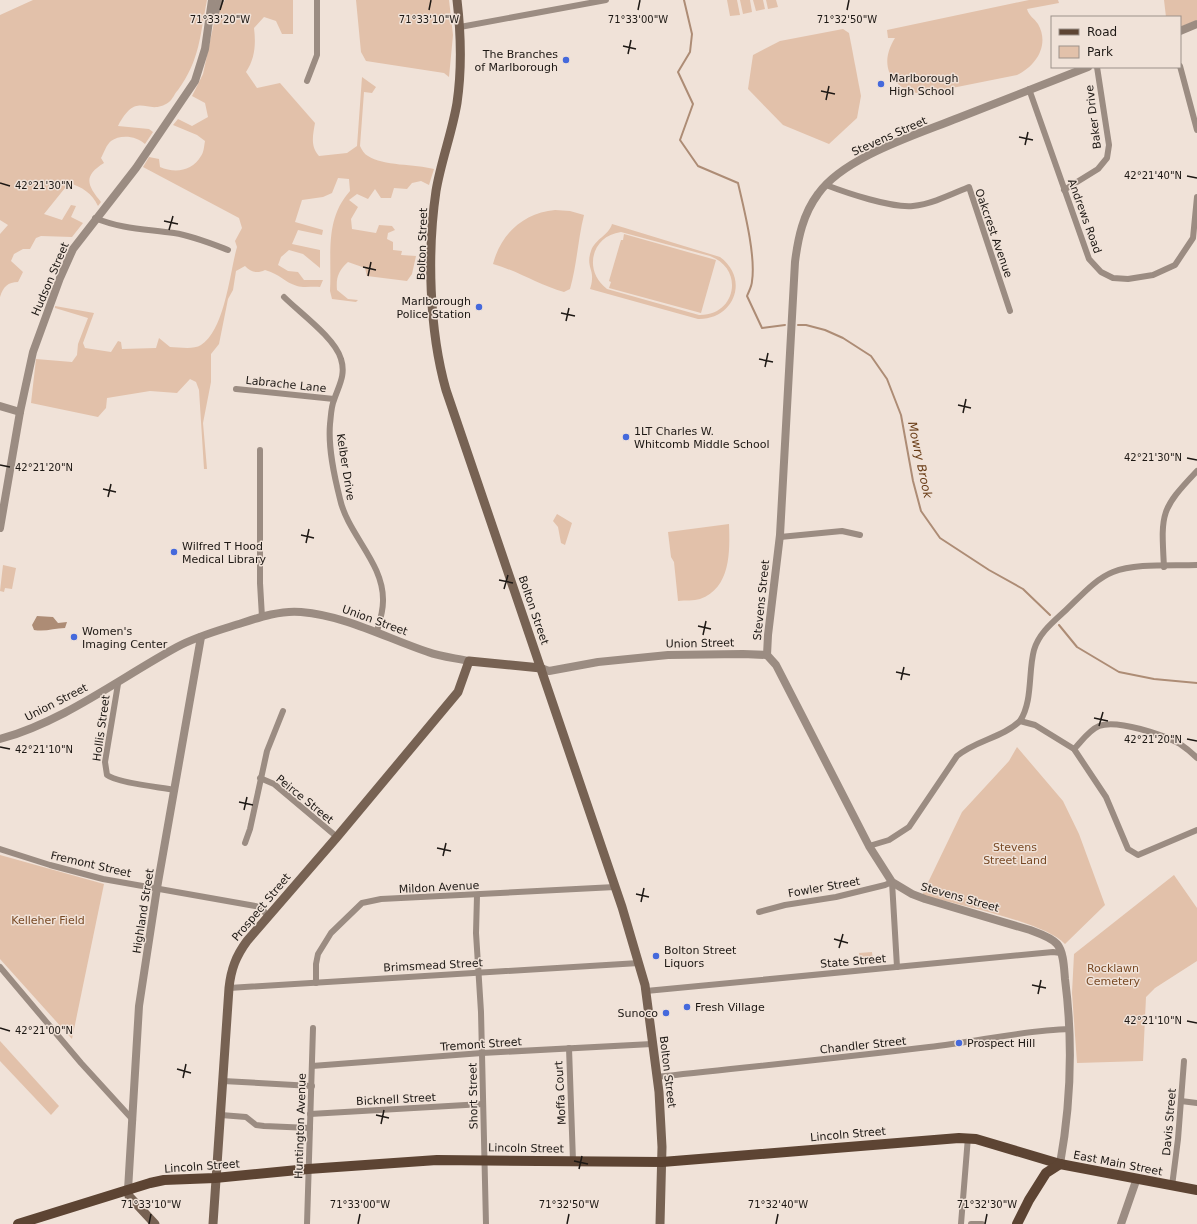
<svg xmlns="http://www.w3.org/2000/svg" width="1197" height="1224" font-family="'DejaVu Sans',sans-serif">
  <style>
    .green { fill: #e2c1aa; fill-rule: evenodd }
    .water { fill: #ad8c75 }
    .lines { fill: none; stroke-linecap: round; stroke-linejoin: round }
    .stream { stroke: #ad8c75; stroke-width: 2 }
    .minor { stroke: #9b8c82; stroke-width: 6 }
    .tertiary { stroke: #9b8c82; stroke-width: 8 }
    .secondary { stroke: #776253; stroke-width: 9 }
    .primary { stroke: #5d4433; stroke-width: 10 }
    .ticks { fill: none; stroke: #1d1814; stroke-width: 1.5 }
    .poi-dot { fill: #4569dc; stroke: #f0e2d8; stroke-width: 1.5 }
    .labels { text-anchor: middle; stroke-width: 3; stroke-linejoin: round; paint-order: stroke }
    .poi-label { font-size: 11px; fill: #1d1814; stroke: #f0e2d8; text-anchor: start }
    .street-label { font-size: 11px; fill: #1d1814; stroke: #f0e2d8 }
    .park-label { font-size: 11px; fill: #784924; stroke: #f0e2d8 }
    .water-label { font-size: 12px; font-style: italic; fill: #693c16; stroke: #f0e2d8 }
    .ticks-label { font-size: 10px; text-anchor: middle; fill: #1d1814; stroke: #f0e2d8; stroke-width: 3; stroke-linejoin: round; paint-order: stroke }
  </style>
  <rect width="100%" height="100%" fill="#f0e2d8"/>
  <g class="green">
    <path d="M33 0H207C200 35 200 60 178 90 175 93 172 100 169 102 147 118 138 88 118 126L149 129 153 132 145 144C137 136 120 134 111 141 106 145 104 153 101 158L104 163C83 176 87 185 101 202L98 206C92 193 82 187 69 183L44 214 62 220 71 205 76 206 71 217 83 223 72 237 41 236 36 238 30 249H23L14 254 11 261 23 272 18 282C8 282 3 287 0 297V234L8 225 0 220V15Z"/>
    <path d="M225 0H293V34H282L276 21 264 17 254 28C256 44 255 59 246 72L257 88 280 83 315 123C313 135 310 146 319 156L347 153 357 146 362 77 376 87 372 93 364 92 360 146C362 150 364 154 368 156 383 166 415 164 434 169L429 185 421 181 412 183 407 189 394 188 391 198H381L375 189 368 199 357 194 349 200 358 207 351 219 352 229 376 233 379 225 392 226 395 230 388 233 387 239 393 242V250L402 251 401 255 416 256 412 274 407 281 367 276 365 268 348 262C338 271 336 278 337 290L348 299 358 300 356 302 332 299 330 291C332 255 324 220 350 191L349 179 338 178 332 193 323 197 302 200 295 222 323 230 322 235 298 230 292 244 320 250V268L303 254 289 250 281 257 278 265 288 271 298 272 304 280H323L320 287C313 286 304 288 297 286 284 282 280 274 265 270 257 274 251 272 245 266L236 271 233 290 228 299 219 344 211 354V382L203 423 207 469H204L199 390 196 382 190 379 177 393 150 391 107 398 106 408 98 417 31 403 36 359 72 362 77 355 78 344 88 318 55 308V306L94 313 83 343 85 348 111 352 118 341 121 342 122 349 156 348 159 338 170 347C179 347 193 350 201 345 225 330 230 271 237 247L235 241 242 228 239 218 143 167 149 157 159 159 160 167C174 173 192 172 201 156 204 152 204 146 205 141L197 135 173 125 178 119 192 126 208 117 205 103 192 96 203 74 215 18Z"/>
    <polygon points="356,0 449,0 453,35 449,77 444,73 366,61 361,52"/>
    <polygon points="727,0 737,0 740,15 730,16"/>
    <polygon points="740,0 750,0 752,12 743,14"/>
    <polygon points="753,0 763,0 765,9 756,11"/>
    <polygon points="766,0 776,0 778,7 768,9"/>
    <path d="M1029 0H1058L1059 3 1027 9C1029 16 1034 18 1038 24 1050 45 1036 66 1017 75L922 94C890 89 878 65 895 38H888L887 30Z"/>
    <polygon points="1164,0 1197,0 1197,20 1180,27 1180,17 1166,17"/>
    <polygon points="843,29 849,33 861,96 857,118 829,144 783,125 748,89 753,55 780,41"/>
    <path d="M555 210 570 211 584 215C578 239 577 264 570 289L564 292C539 285 518 271 493 264 501 233 524 213 555 210Z"/>
    <path d="M612 224 720 257C750 279 734 320 698 319L590 289C591 286 592 282 592 279 593 269 586 265 591 251 595 239 609 235 612 224ZM621 232 710 256C745 269 736 316 699 315L607 289C583 271 591 236 621 232Z"/>
    <polygon points="624,234 716,260 701,313 609,288 611,282 609,281 621,240 623,240"/>
    <polygon points="557,514 572,523 565,545 561,543 558,527 553,521"/>
    <path d="M729 524C730 551 731 588 700 599 694 601 685 600 678 601L674 562 671 557 668 532Z"/>
    <polygon points="3,565 16,568 12,589 5,588 4,592 0,591"/>
    <path d="M1017 747 1063 801 1079 834 1105 905 1065 944C1045 922 954 904 922 895L962 812 1009 761Z"/>
    <polygon points="0,855 104,884 72,1039 0,959"/>
    <polygon points="1174,875 1197,908 1197,961 1155,988 1146,997 1143,1061 1077,1063 1072,993 1074,954"/>
    <polygon points="872,952 873,960 860,962 859,953"/>
    <polygon points="0,1041 59,1106 51,1115 0,1061"/>
  </g>
  <path class="water" d="M37 616 53 617 58 623 67 622 65 628C54 628 46 632 34 630L32 625Z"/>
  <g class="lines">
    <g class="stream">
      <path d="M684 0 692 34 690 52 678 72 693 104 680 140 698 166 738 183C744 209 756 256 752 281 752 286 749 291 747 296L762 328 785 325"/>
      <polyline points="798,325 806,325 825,330 843,338 871,356 887,379 901,415 913,481 921,511 940,538 989,570 1023,589 1050,615"/>
      <polyline points="1059,625 1077,647 1119,672 1154,679 1197,683"/>
    </g>
    <g class="minor">
      <polyline points="460,27 606,0"/>
      <polyline points="1180,66 1197,130"/>
      <polyline points="307,81 317,55 317,0"/>
      <polyline points="1029,89 1089,259 1101,272 1113,278 1128,279 1153,275 1175,265 1193,238 1197,197"/>
      <path d="M826 185C847 193 891 208 913 206 932 204 952 194 969 187L1010 311"/>
      <polyline points="1064,190 1098,169 1107,158 1109,145 1097,67"/>
      <path d="M95 218C121 229 147 229 174 233 193 236 210 243 228 250"/>
      <path d="M284 297C300 313 335 338 341 359 346 375 339 385 334 400 331 407 331 416 330 424 328 448 334 475 340 499 348 535 384 563 383 601 383 612 380 621 377 631"/>
      <polyline points="236,389 334,399"/>
      <polyline points="260,450 260,583 262,617"/>
      <polyline points="780,537 842,531 860,535"/>
      <path d="M1164 567C1161 513 1160 510 1197 471"/>
      <path d="M118 684 105 762 107 775C117 783 160 787 175 790"/>
      <path d="M1020 721C1033 701 1028 672 1034 650 1039 633 1053 622 1066 610 1080 597 1095 579 1113 572 1135 563 1172 566 1197 565"/>
      <path d="M1074 749C1081 742 1089 730 1099 726 1117 719 1164 735 1180 744 1186 748 1192 753 1197 758"/>
      <polyline points="260,778 274,784 337,837"/>
      <polyline points="245,843 250,829 267,751 283,711"/>
      <path d="M869 846 889 840 909 827 957 756C976 740 1002 738 1020 721L1035 725 1074 749 1106 797 1128 849 1138 855 1197 830"/>
      <polyline points="0,849 50,865 103,879 261,907 268,917"/>
      <polyline points="477,896 476,933 481,1012 486,1224"/>
      <polyline points="759,912 785,905 836,897 885,885 892,882 897,967"/>
      <polyline points="0,967 81,1063 133,1120"/>
      <polyline points="316,983 316,964 318,954 331,933 362,903 381,899 615,887"/>
      <polyline points="229,988 639,963"/>
      <polyline points="646,991 1053,952 1061,953"/>
      <polyline points="569,1048 573,1161"/>
      <polyline points="312,1066 482,1053 652,1044"/>
      <path d="M657 1077C748 1067 839 1058 929 1047 976 1042 1024 1030 1070 1029"/>
      <polyline points="223,1081 312,1086"/>
      <polyline points="1181,1101 1197,1103"/>
      <polyline points="310,1114 483,1104"/>
      <polyline points="221,1115 246,1117 256,1125 264,1126 310,1128"/>
      <polyline points="1172,1186 1178,1139 1184,1061"/>
      <polyline points="307,1224 313,1028"/>
      <polyline points="961,1224 968,1137"/>
      <polyline points="971,1224 982,1224"/>
    </g>
    <g class="tertiary">
      <polyline points="214,15 220,0"/>
      <polyline points="1180,31 1197,24"/>
      <polyline points="0,406 20,412"/>
      <polyline points="0,528 20,412 33,352 60,278 73,249 136,168 195,81 205,49 212,0"/>
      <polyline points="541,668 549,671 598,662 668,655 743,654 767,655"/>
      <path d="M0 739C63 722 120 678 177 647 197 636 220 630 242 623 260 617 282 610 301 612 347 616 386 638 428 652 441 657 456 658 469 661"/>
      <path d="M1060 1164C1071 1103 1073 1041 1065 979 1064 969 1064 952 1057 944 1051 937 1038 933 1030 930L925 899 912 894 892 882 869 846 776 665 767 655 768 635 780 535 795 262C798 238 803 214 818 194 844 157 916 135 958 118 1001 101 1044 84 1088 67"/>
      <polyline points="128,1190 139,1006 157,888 201,637"/>
      <polyline points="1121,1224 1137,1178"/>
    </g>
    <g class="secondary">
      <path d="M457 0C461 34 462 69 457 103 452 133 441 161 436 191 427 252 429 330 446 390L622 907 645 985 659 1092 662 1147 660 1224"/>
      <polyline points="128,1190 129,1196 155,1224"/>
      <path d="M213 1224 229 988C231 969 236 956 247 941L337 837 458 692 469 661 541 668"/>
    </g>
    <g class="primary">
      <polyline points="18,1224 150,1183 164,1180 215,1178 308,1169 437,1160 662,1162 959,1138 976,1139 1060,1164 1197,1190"/>
      <polyline points="1017,1224 1029,1200 1046,1173 1060,1164"/>
    </g>
  </g>
  <path class="ticks" d="M220 10 223 0M429 10 431 0M638 10 640 0M847 10 849 0M623 46 636 49M628 54 631 40M821 91 835 94M826 100 829 86M1019 137 1033 140M1025 145 1028 132M1187 176 1197 178M0 183 10 186M164 221 178 224M169 230 173 216M363 267 376 270M368 276 371 262M561 313 575 316M566 321 569 308M759 359 773 362M765 367 768 353M958 405 971 408M963 413 966 399M1187 458 1197 460M0 465 10 467M103 489 116 492M108 497 111 484M301 535 314 538M306 543 309 529M499 580 513 583M504 589 508 575M698 626 711 629M703 635 706 621M896 672 910 675M901 680 904 667M1094 718 1108 721M1099 726 1103 712M1187 739 1197 741M0 747 10 749M239 802 253 805M244 810 247 797M437 848 451 851M443 856 446 843M636 894 649 897M641 902 644 888M834 939 848 943M839 948 843 934M1032 985 1046 988M1038 994 1041 980M1187 1021 1197 1023M0 1028 10 1031M177 1069 191 1073M183 1078 186 1064M376 1115 389 1118M381 1124 384 1110M574 1161 588 1164M579 1169 582 1156M149 1224 151 1214M358 1224 360 1214M567 1224 569 1214M776 1224 778 1214M985 1224 987 1214"/>
  <g class="poi-dot">
    <circle cx="566" cy="60" r="4"/>
    <circle cx="881" cy="84" r="4"/>
    <circle cx="479" cy="307" r="4"/>
    <circle cx="626" cy="437" r="4"/>
    <circle cx="174" cy="552" r="4"/>
    <circle cx="74" cy="637" r="4"/>
    <circle cx="656" cy="956" r="4"/>
    <circle cx="687" cy="1007" r="4"/>
    <circle cx="666" cy="1013" r="4"/>
    <circle cx="959" cy="1043" r="4"/>
  </g>
  <g class="labels">
    <g class="poi-label">
      <text x="558" y="58" text-anchor="end">The Branches<tspan x="558" dy="13">of Marlborough</tspan></text>
      <text x="889" y="82">Marlborough<tspan x="889" dy="13">High School</tspan></text>
      <text x="471" y="305" text-anchor="end">Marlborough<tspan x="471" dy="13">Police Station</tspan></text>
      <text x="634" y="435">1LT Charles W.<tspan x="634" dy="13">Whitcomb Middle School</tspan></text>
      <text x="182" y="550">Wilfred T Hood<tspan x="182" dy="13">Medical Library</tspan></text>
      <text x="82" y="635">Women's<tspan x="82" dy="13">Imaging Center</tspan></text>
      <text x="664" y="954">Bolton Street<tspan x="664" dy="13">Liquors</tspan></text>
      <text x="695" y="1011">Fresh Village</text>
      <text x="658" y="1017" text-anchor="end">Sunoco</text>
      <text x="967" y="1047">Prospect Hill</text>
    </g>
    <g class="street-label">
      <text transform="translate(1093 117) rotate(-97)" y="4">Baker Drive</text>
      <text transform="translate(889 136) rotate(-24)" y="4">Stevens Street</text>
      <text transform="translate(1085 216) rotate(70)" y="4">Andrews Road</text>
      <text transform="translate(994 233) rotate(71)" y="4">Oakcrest Avenue</text>
      <text transform="translate(422 244) rotate(-88)" y="4">Bolton Street</text>
      <text transform="translate(50 279) rotate(-67)" y="4">Hudson Street</text>
      <text transform="translate(286 384) rotate(6)" y="4">Labrache Lane</text>
      <text transform="translate(346 467) rotate(81)" y="4">Kelber Drive</text>
      <text transform="translate(761 600) rotate(-84)" y="4">Stevens Street</text>
      <text transform="translate(534 610) rotate(71)" y="4">Bolton Street</text>
      <text transform="translate(375 620) rotate(20)" y="4">Union Street</text>
      <text transform="translate(700 643) rotate(-1)" y="4">Union Street</text>
      <text transform="translate(56 702) rotate(-27)" y="4">Union Street</text>
      <text transform="translate(101 728) rotate(-82)" y="4">Hollis Street</text>
      <text transform="translate(305 799) rotate(39)" y="4">Peirce Street</text>
      <text transform="translate(91 864) rotate(13)" y="4">Fremont Street</text>
      <text transform="translate(439 887) rotate(-3)" y="4">Mildon Avenue</text>
      <text transform="translate(824 887) rotate(-10)" y="4">Fowler Street</text>
      <text transform="translate(960 897) rotate(16)" y="4">Stevens Street</text>
      <text transform="translate(261 907) rotate(-50)" y="4">Prospect Street</text>
      <text transform="translate(143 911) rotate(-81)" y="4">Highland Street</text>
      <text transform="translate(853 961) rotate(-5)" y="4">State Street</text>
      <text transform="translate(433 965) rotate(-3)" y="4">Brimsmead Street</text>
      <text transform="translate(481 1044) rotate(-4)" y="4">Tremont Street</text>
      <text transform="translate(863 1045) rotate(-6)" y="4">Chandler Street</text>
      <text transform="translate(668 1072) rotate(83)" y="4">Bolton Street</text>
      <text transform="translate(560 1093) rotate(-93)" y="4">Moffa Court</text>
      <text transform="translate(473 1096) rotate(-91)" y="4">Short Street</text>
      <text transform="translate(396 1099) rotate(-3)" y="4">Bicknell Street</text>
      <text transform="translate(1169 1122) rotate(-85)" y="4">Davis Street</text>
      <text transform="translate(300 1126) rotate(-88)" y="4">Huntington Avenue</text>
      <text transform="translate(848 1134) rotate(-5)" y="4">Lincoln Street</text>
      <text transform="translate(526 1148) rotate(1)" y="4">Lincoln Street</text>
      <text transform="translate(1118 1163) rotate(11)" y="4">East Main Street</text>
      <text transform="translate(202 1166) rotate(-4)" y="4">Lincoln Street</text>
    </g>
    <g class="park-label">
      <text x="1015" y="851">Stevens<tspan x="1015" dy="13">Street Land</tspan></text>
      <text x="48" y="924">Kelleher Field</text>
      <text x="1113" y="972">Rocklawn<tspan x="1113" dy="13">Cemetery</tspan></text>
    </g>
    <g class="water-label">
      <text transform="translate(920 460) rotate(78)" y="4">Mowry Brook</text>
    </g>
  </g>
  <g class="ticks-label">
    <text x="220" y="23">71°33'20"W</text>
    <text x="429" y="23">71°33'10"W</text>
    <text x="638" y="23">71°33'00"W</text>
    <text x="847" y="23">71°32'50"W</text>
    <text x="1153" y="179">42°21'40"N</text>
    <text x="44" y="189">42°21'30"N</text>
    <text x="1153" y="461">42°21'30"N</text>
    <text x="44" y="471">42°21'20"N</text>
    <text x="1153" y="743">42°21'20"N</text>
    <text x="44" y="753">42°21'10"N</text>
    <text x="1153" y="1024">42°21'10"N</text>
    <text x="44" y="1034">42°21'00"N</text>
    <text x="151" y="1208">71°33'10"W</text>
    <text x="360" y="1208">71°33'00"W</text>
    <text x="569" y="1208">71°32'50"W</text>
    <text x="778" y="1208">71°32'40"W</text>
    <text x="987" y="1208">71°32'30"W</text>
  </g>
  <rect x="1051" y="16" width="130" height="52" fill="#f0e2d8" stroke="#9c918a"/>
  <rect x="1059" y="29" width="20" height="6" fill="#5d4433" stroke="#9c918a"/>
  <text x="1087" y="36" font-size="12" fill="#1d1814">Road</text>
  <rect x="1059" y="46" width="20" height="12" fill="#e2c1aa" stroke="#9c918a"/>
  <text x="1087" y="56" font-size="12" fill="#1d1814">Park</text>
</svg>
